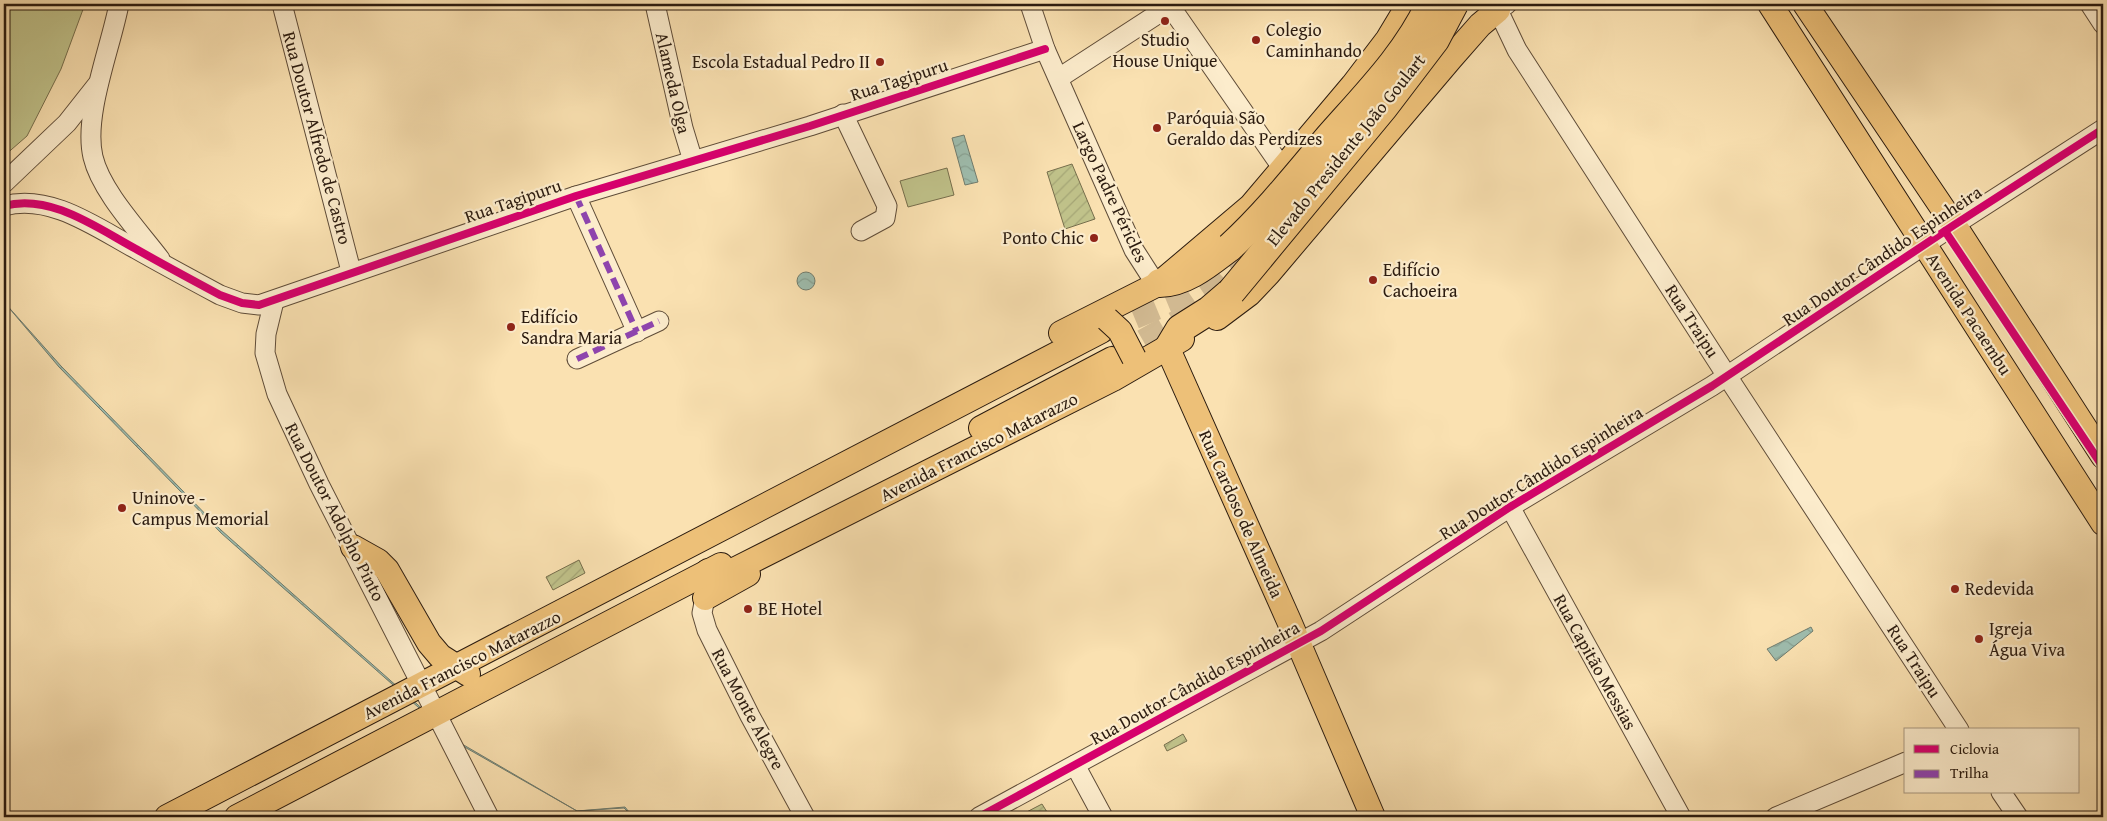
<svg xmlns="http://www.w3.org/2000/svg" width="2107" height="821" font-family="'Gentium Book Plus',serif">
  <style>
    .park { fill: #c0c28a; stroke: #766e4c }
    .garden { fill: url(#garden-furrows); stroke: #766e4c }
    .water { fill: url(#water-waves); stroke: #707c6e }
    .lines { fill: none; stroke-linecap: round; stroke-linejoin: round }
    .major-tunnel { stroke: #d1b991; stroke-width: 24; stroke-dasharray: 24 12; stroke-linecap: butt }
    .minor-casing { stroke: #5f4c38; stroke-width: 21 }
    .major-casing { stroke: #2b1b0f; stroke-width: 26 }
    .highway-casing { stroke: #2b1b0f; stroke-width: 30 }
    .minor { stroke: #fceccc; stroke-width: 19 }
    .major { stroke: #edc078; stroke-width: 24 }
    .highway { stroke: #edc078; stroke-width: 28 }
    .major-bridge-casing { stroke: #2b1b0f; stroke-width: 26; stroke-linecap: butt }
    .highway-bridge-casing { stroke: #2b1b0f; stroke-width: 30; stroke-linecap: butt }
    .major-bridge { stroke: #edc078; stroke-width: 24 }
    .highway-bridge { stroke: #edc078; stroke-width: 28 }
    .quiet { stroke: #8e44ad; stroke-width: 6; stroke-dasharray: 12 6; stroke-linecap: butt }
    .cycleway-casing { stroke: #fceccc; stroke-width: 11 }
    .cycleway { stroke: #d6006c; stroke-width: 8 }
    .poi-dot { fill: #8f2418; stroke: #fceccc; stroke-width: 2 }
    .labels { text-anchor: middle; stroke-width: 4.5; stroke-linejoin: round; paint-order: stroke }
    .poi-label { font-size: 18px; fill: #2b1b0f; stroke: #fceccc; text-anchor: start }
    .street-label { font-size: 18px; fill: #2b1b0f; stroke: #fceccc }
  </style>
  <defs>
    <pattern id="garden-furrows" width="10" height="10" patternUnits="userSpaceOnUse" patternTransform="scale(1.25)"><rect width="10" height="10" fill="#c0c28a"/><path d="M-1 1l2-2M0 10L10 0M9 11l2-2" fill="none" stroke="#a5a676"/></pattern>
    <pattern id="water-waves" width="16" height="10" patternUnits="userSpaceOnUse" patternTransform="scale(1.25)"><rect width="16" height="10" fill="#9ebdae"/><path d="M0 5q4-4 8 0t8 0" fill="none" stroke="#88a294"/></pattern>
  </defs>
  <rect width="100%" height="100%" fill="#fae1b1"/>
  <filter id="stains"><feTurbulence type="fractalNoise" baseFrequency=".004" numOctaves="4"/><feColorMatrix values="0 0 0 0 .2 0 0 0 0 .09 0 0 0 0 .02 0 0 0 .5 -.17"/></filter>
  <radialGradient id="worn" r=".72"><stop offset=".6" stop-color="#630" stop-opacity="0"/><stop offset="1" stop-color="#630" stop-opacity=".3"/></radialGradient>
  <g class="park">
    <polygon points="4,4 85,4 61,69 27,136 4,156"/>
    <polygon points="947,168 954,195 908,207 900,181"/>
  </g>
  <g class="garden">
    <polygon points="1072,164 1095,219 1065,229 1047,172"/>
    <polygon points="579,560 585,573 553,590 546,577"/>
    <polygon points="1183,734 1187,741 1167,751 1164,745"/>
    <polygon points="1042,804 1047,812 1037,817 1017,817"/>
  </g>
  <g class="water">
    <polygon points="964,135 978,182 965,185 952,138"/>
    <circle cx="806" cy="281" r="9"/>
    <polygon points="4,302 61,366 221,530 462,744 577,811 625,807 633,817 624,808 577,811 461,745 221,533 59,367"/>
    <polygon points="1811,627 1813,631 1776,661 1767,649"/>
  </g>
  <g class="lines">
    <g class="major-tunnel">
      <polyline points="1101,331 1185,296 1213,277 1238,253"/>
      <polyline points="1112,359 1191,314"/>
    </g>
    <defs>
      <g id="minor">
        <path d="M119 4C111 47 83 115 93 157 101 191 138 230 160 259"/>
        <polyline points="282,4 351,271"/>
        <polyline points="655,4 683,128 693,161"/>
        <polyline points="1030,4 1045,49 1134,250 1150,275 1160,283"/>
        <polyline points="1507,4 1498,10 1517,50 1727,376 1959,730"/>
        <polyline points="2090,4 2103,24"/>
        <polyline points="1170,6 1283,169"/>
        <polyline points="1059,78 1173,4"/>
        <polyline points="843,114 887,206 885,218 861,231"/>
        <polyline points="4,183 67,123 97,85"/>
        <polyline points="576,196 637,332"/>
        <path d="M4 206C50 193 97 228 136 249 164 265 192 280 220 295L242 303 259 305 576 196 810 126 1045 49"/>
        <polyline points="274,301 266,334 265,353 277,394 319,484 489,817"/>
        <polyline points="577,359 659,321"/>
        <polyline points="1510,507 1681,817"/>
        <polyline points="705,598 702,613 707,630 750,716 805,817"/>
        <polyline points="1075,765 1103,817"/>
        <polyline points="2001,792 2018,817"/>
        <polyline points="979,817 1321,631 1510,507 1712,386 1954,225 2103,129"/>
        <polyline points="1776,817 1906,762"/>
      </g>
      <g id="major">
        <polyline points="1770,4 2103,523"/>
        <polyline points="1805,4 1960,234 2103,456"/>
        <polyline points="1217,318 1249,294 1268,274 1451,58 1480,25 1498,10 1495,4"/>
        <polyline points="1061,333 1160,283 1251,206 1353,85 1388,39 1409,4"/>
        <polyline points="1168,349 1289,621 1373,817"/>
        <polyline points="981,428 1112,359"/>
        <polyline points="353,547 378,561 387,570 429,643 440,656 468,674"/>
        <polyline points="708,571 728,573 1113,379 1182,339"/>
        <polyline points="705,598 748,574"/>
        <polyline points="167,817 1101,331"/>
        <polyline points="237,817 721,565"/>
      </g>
      <g id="highway">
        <path d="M1160 283C1186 283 1210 262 1230 247"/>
        <polyline points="1168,349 1180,329 1210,310 1231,292"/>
      </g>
    </defs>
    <use href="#minor" class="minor-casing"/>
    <use href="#major" class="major-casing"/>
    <use href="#highway" class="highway-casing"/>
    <use href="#minor" class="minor"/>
    <use href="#major" class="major"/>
    <use href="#highway" class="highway"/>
    <defs>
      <polyline id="major-bridge" points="1107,319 1120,331 1134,358"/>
      <g id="highway-bridge">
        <path d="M1230 247C1266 214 1297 175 1329 137 1365 96 1407 54 1430 4"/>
        <polyline points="1231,292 1384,107 1435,40 1454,4"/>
      </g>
    </defs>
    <use href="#major-bridge" class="major-bridge-casing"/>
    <use href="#highway-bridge" class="highway-bridge-casing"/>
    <use href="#major-bridge" class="major-bridge"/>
    <use href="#highway-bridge" class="highway-bridge"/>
    <g class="quiet">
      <polyline points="576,196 637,332"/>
      <polyline points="577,359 659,321"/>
    </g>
    <defs>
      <g id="cycleway">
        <path d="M4 206C50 193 97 228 136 249 164 265 192 280 220 295L242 303 259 305 576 196 810 126 1045 49"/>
        <polyline points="1945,231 2103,467"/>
        <polyline points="979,817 1321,631 1510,507 1712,386 1954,225 2103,129"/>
      </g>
    </defs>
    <use href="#cycleway" class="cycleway-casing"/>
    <use href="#cycleway" class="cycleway"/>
  </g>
  <g class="poi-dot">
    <circle cx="1165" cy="21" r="5"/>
    <circle cx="1256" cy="40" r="5"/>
    <circle cx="880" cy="62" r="5"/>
    <circle cx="1157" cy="128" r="5"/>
    <circle cx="1094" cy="238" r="5"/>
    <circle cx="1373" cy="280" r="5"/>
    <circle cx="511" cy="327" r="5"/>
    <circle cx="122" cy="508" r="5"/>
    <circle cx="1955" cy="589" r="5"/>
    <circle cx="748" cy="609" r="5"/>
    <circle cx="1979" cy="639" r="5"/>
  </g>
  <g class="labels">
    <g class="poi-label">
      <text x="1266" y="36">Colegio<tspan x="1266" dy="21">Caminhando</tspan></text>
      <text x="1165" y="46" text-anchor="middle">Studio<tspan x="1165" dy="21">House Unique</tspan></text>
      <text x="870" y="68" text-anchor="end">Escola Estadual Pedro II</text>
      <text x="1167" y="124">Paróquia São<tspan x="1167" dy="21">Geraldo das Perdizes</tspan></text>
      <text x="1084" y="244" text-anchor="end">Ponto Chic</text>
      <text x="1383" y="276">Edifício<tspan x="1383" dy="21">Cachoeira</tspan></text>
      <text x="521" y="323">Edifício<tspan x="521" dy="21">Sandra Maria</tspan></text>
      <text x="132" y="504">Uninove -<tspan x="132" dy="21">Campus Memorial</tspan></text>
      <text x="1965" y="595">Redevida</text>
      <text x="758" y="615">BE Hotel</text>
      <text x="1989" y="635">Igreja<tspan x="1989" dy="21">Água Viva</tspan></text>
    </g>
    <g class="street-label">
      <text transform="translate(899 80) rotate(-18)" y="6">Rua Tagipuru</text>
      <text transform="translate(673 83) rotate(77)" y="6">Alameda Olga</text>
      <text transform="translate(317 138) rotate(75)" y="6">Rua Doutor Alfredo de Castro</text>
      <text transform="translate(1346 150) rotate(-51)" y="6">Elevado Presidente João Goulart</text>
      <text transform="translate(1110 192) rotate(65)" y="6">Largo Padre Péricles</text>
      <text transform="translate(513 201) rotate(-19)" y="6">Rua Tagipuru</text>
      <text transform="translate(1882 256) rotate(-34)" y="6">Rua Doutor Cândido Espinheira</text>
      <text transform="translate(1969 314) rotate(57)" y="6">Avenida Pacaembu</text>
      <text transform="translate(1692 321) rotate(57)" y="6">Rua Traipu</text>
      <text transform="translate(979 447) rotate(-27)" y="6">Avenida Francisco Matarazzo</text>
      <text transform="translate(1541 473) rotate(-32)" y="6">Rua Doutor Cândido Espinheira</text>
      <text transform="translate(335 512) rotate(63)" y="6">Rua Doutor Adolpho Pinto</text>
      <text transform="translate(1241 514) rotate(66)" y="6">Rua Cardoso de Almeida</text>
      <text transform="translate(1914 661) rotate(57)" y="6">Rua Traipu</text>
      <text transform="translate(1595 662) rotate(61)" y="6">Rua Capitão Messias</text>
      <text transform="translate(462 665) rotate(-27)" y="6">Avenida Francisco Matarazzo</text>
      <text transform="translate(1195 683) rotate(-29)" y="6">Rua Doutor Cândido Espinheira</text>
      <text transform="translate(748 709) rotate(62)" y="6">Rua Monte Alegre</text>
    </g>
  </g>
  <rect width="2107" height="821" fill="none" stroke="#fae1b1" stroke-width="20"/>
  <rect x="5" y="5" width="2097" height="811" fill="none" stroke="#2b1b0f" stroke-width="2.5"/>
  <rect x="10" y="10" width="2087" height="801" fill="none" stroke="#2b1b0f"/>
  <rect x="1904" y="728" width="175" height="65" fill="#fceccc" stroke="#a89880"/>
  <rect x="1914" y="745" width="25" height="8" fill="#d6006c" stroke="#a89880"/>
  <text x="1950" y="754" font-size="15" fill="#2b1b0f">Ciclovia</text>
  <rect x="1914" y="770" width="25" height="8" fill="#8e44ad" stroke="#a89880"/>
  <text x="1950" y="778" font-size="15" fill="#2b1b0f">Trilha</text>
  <rect width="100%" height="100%" filter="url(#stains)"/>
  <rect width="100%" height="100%" fill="url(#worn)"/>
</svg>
